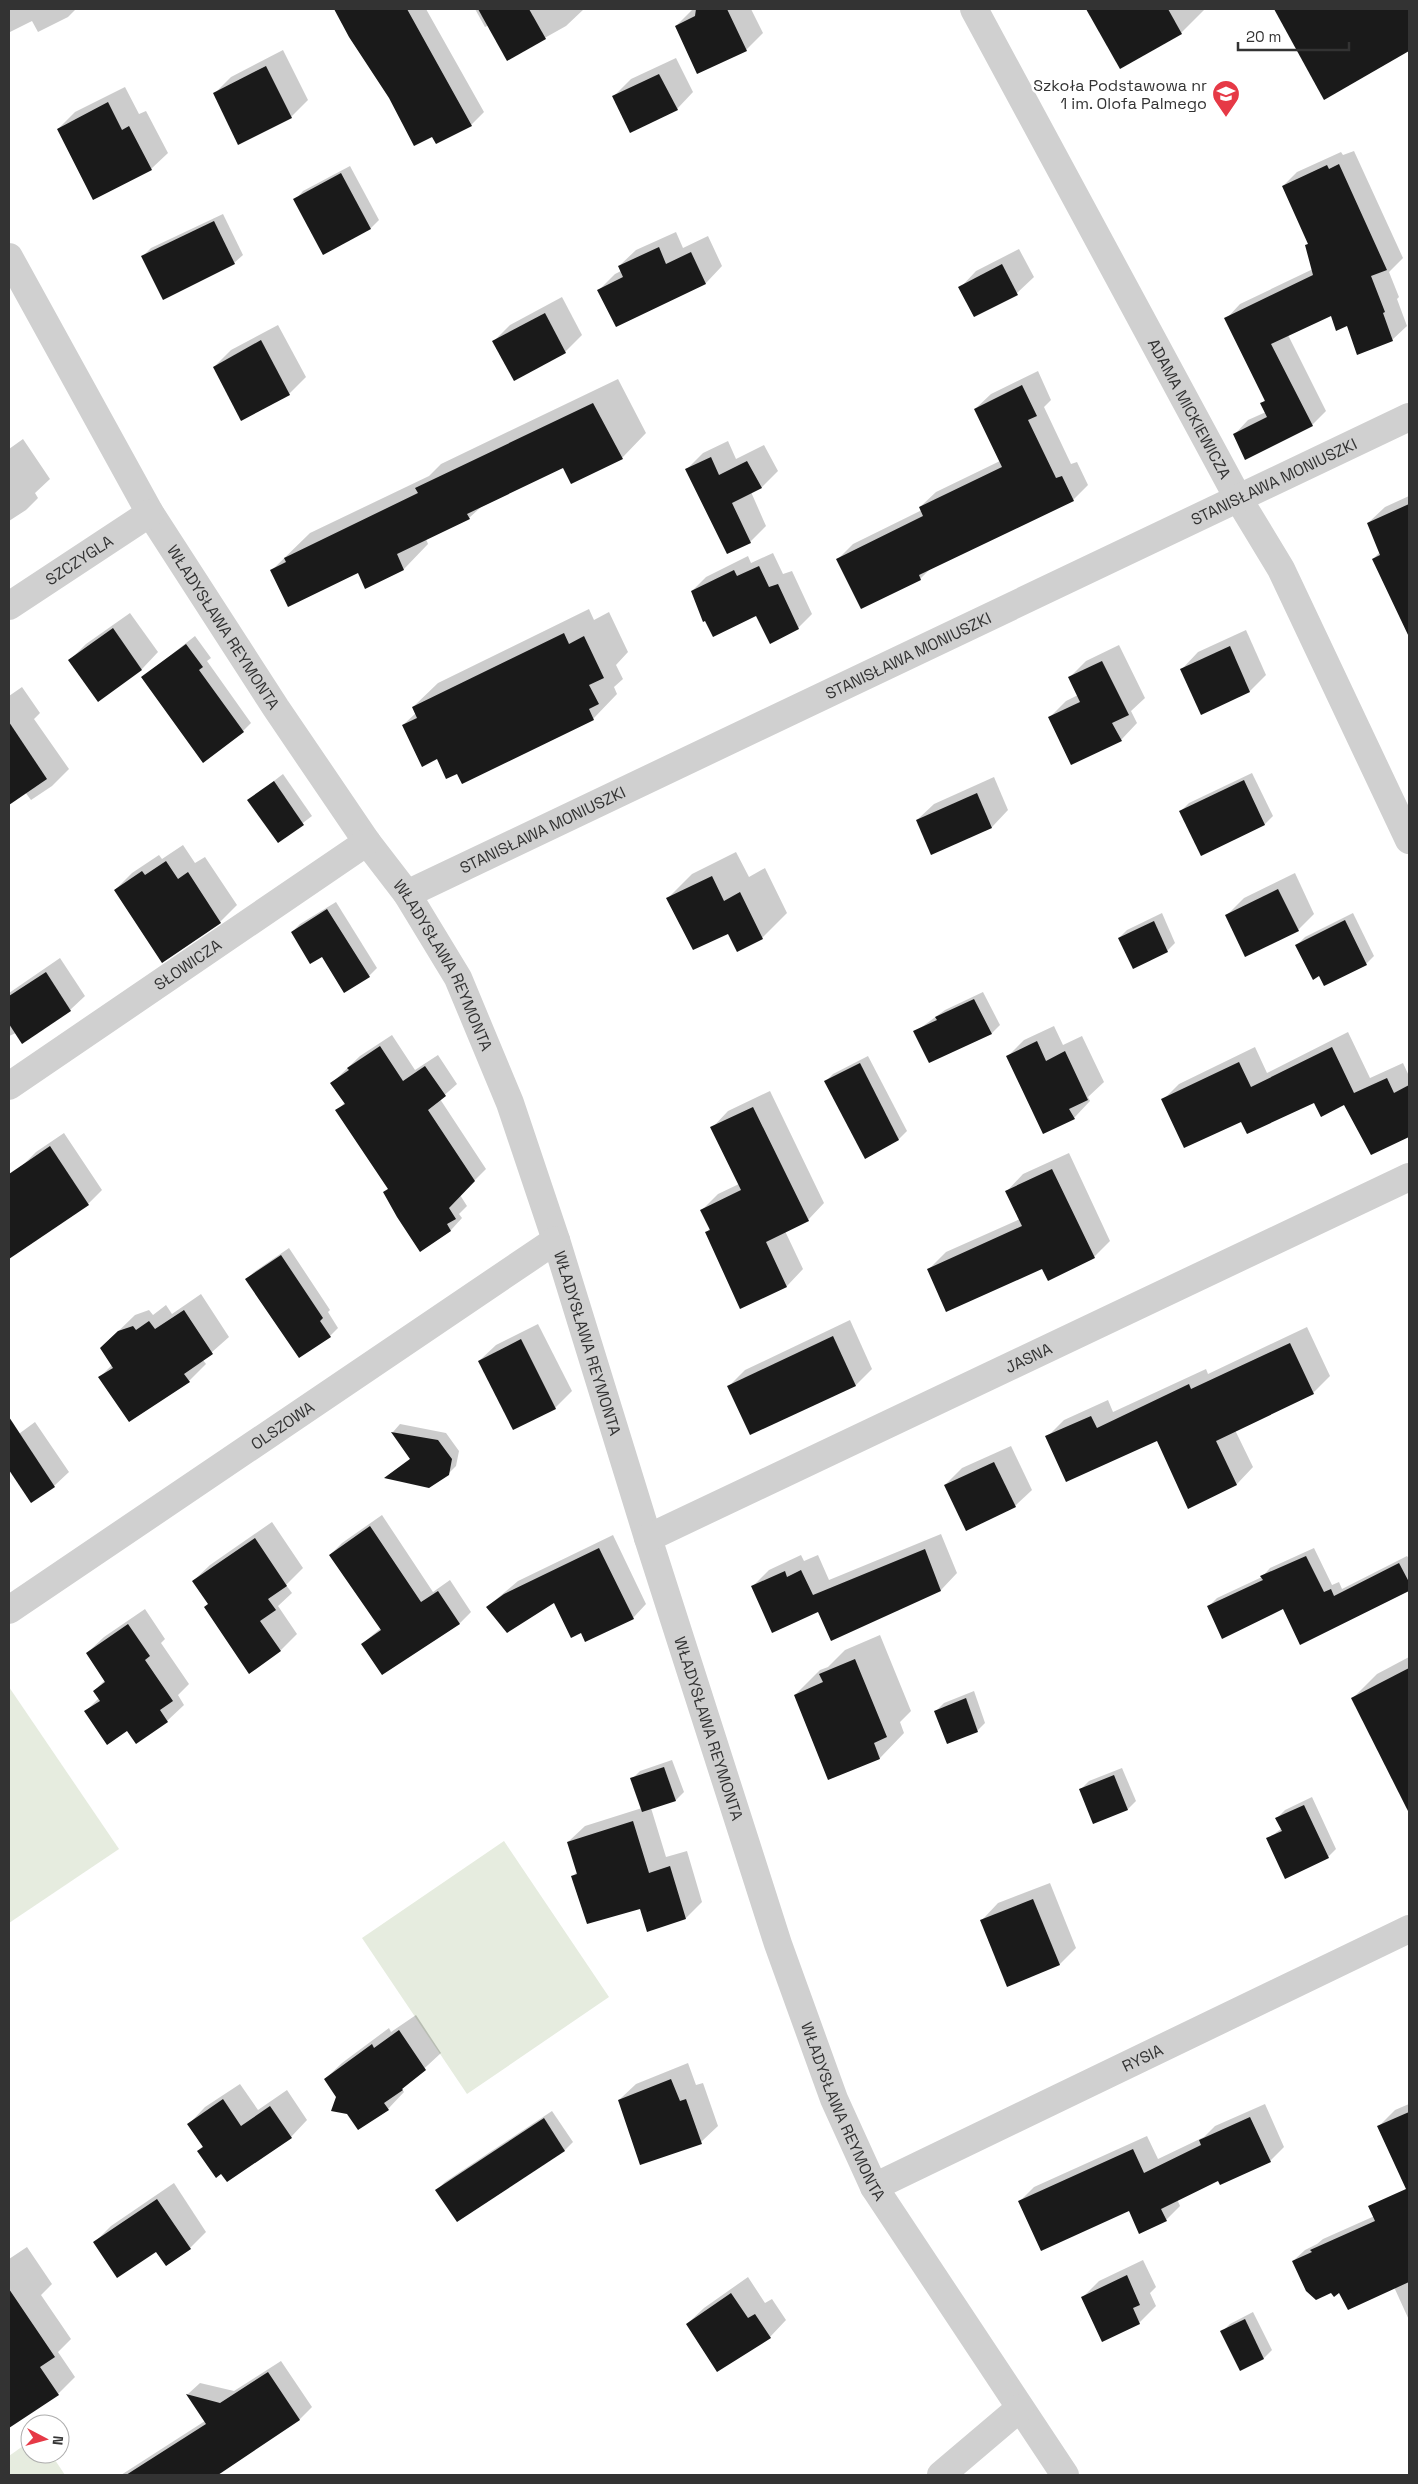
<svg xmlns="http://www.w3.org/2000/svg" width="1418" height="2484" font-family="'Space Grotesk',sans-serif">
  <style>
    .green { fill: #e6ecdf }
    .shadow { fill: #0003 }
    .building { fill: #1a1a1a }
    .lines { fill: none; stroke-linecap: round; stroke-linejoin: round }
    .minor { stroke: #d0d0d0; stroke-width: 28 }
    .labels { text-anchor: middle; stroke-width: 5; stroke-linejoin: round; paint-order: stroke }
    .poi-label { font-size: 16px; fill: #333; stroke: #fff; text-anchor: end }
    .street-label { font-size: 16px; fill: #333; stroke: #fff }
  </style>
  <rect width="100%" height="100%" fill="#fff"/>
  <g class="green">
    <polygon points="9,1687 119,1849 9,1923"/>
    <polygon points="504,1841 609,1997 467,2094 362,1938"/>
    <polygon points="30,2441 30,2454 51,2454 65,2475 9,2475 9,2456"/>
  </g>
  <g class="shadow">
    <polygon points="9,9 76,9 68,17 38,32 32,21 10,32"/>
    <polygon points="344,9 426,9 484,112 471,125 436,142 432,135 390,97 339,15"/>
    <polygon points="475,9 584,9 566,26 507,59 489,25 485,27"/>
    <polygon points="693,9 751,9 763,33 746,50 676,26"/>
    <polygon points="1087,9 1205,9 1181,33 1120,67"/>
    <polygon points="1275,9 1409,9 1409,50 1325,98"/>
    <polygon points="283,50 308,100 291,117 239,143 214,94 231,77"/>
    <polygon points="676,58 693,92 677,109 614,96 631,79"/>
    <polygon points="125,87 139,114 146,111 168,153 151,169 58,129 75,112"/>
    <polygon points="1354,151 1403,258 1389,272 1399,297 1397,299 1407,326 1392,340 1348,325 1331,314 1288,335 1326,411 1312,425 1234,435 1248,420 1266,412 1262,403 1266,399 1226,319 1240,304 1313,269 1306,246 1309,243 1283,186 1297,172 1341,152 1343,155"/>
    <polygon points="350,166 379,220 371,228 323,253 295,200 303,191"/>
    <polygon points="223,214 243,255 234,263 143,256 151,248"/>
    <polygon points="676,232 683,248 708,236 722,266 706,283 616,325 599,290 615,274 621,271 619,266 636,250"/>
    <polygon points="1019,249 1034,277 1017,293 974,316 960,288 976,271"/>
    <polygon points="562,297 582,335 565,352 494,341 510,325"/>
    <polygon points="278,325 306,377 289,394 242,420 214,367 231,350"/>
    <polygon points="1038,371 1051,400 1044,407 1071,464 1077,462 1088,485 1073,500 931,568 920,579 838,559 853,544 922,510 920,507 936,492 1000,461 975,409 991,394"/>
    <polygon points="618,379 646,433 622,458 564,466 481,507 469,518 426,539 428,544 404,569 366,587 358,572 271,571 310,533 429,476 441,464"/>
    <polygon points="23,439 50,479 35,493 38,498 26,510 9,521 9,449"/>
    <polygon points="728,441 736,459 764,445 778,471 762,487 751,492 766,526 750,542 687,469 703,453"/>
    <polygon points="1409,496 1409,590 1392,598 1373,559 1380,552 1368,523 1385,507"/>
    <polygon points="773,553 783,574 792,571 812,614 798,628 692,591 706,577 748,556 751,563"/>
    <polygon points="589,609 594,620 609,612 628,652 616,665 623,679 614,687 617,694 593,719 457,772 438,758 403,725 416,713 413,707 438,683"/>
    <polygon points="130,613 158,652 142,669 98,700 69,661 86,644"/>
    <polygon points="1246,630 1266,675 1250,691 1182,669 1198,652"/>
    <polygon points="195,636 211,658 207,661 251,723 243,731 143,677"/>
    <polygon points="1119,645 1145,698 1131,711 1137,723 1121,740 1049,718 1066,701 1078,695 1070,677 1086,661"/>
    <polygon points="22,687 40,713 34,719 69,769 52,786 31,800 25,792 9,803 9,696"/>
    <polygon points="1252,773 1273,816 1265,824 1201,854 1181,811 1189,803"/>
    <polygon points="283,774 312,816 278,842 249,800"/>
    <polygon points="994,777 1008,810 992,827 932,853 917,820 934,804"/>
    <polygon points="183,845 195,863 205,857 237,905 220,922 162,961 115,890 132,873 159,855 162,859"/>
    <polygon points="736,852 749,877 765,868 787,913 762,938 728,932 668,898 692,874"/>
    <polygon points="1295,873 1314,914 1298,930 1227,915 1244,898"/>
    <polygon points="336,902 377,968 369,976 322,956 292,932 300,924"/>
    <polygon points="1162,913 1175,943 1167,951 1119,938 1127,930"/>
    <polygon points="1353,913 1374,956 1366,964 1320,974 1297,945 1305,937"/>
    <polygon points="60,958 85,996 70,1010 9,1036 9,993"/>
    <polygon points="983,992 1000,1025 992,1033 930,1061 915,1032 945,1010"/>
    <polygon points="1054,1026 1063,1045 1082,1036 1104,1082 1088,1097 1090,1101 1074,1118 1008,1056 1024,1040"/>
    <polygon points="1348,1032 1370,1078 1403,1063 1409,1076 1409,1136 1372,1153 1345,1104 1315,1101 1242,1120 1163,1100 1179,1084 1255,1047 1267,1073"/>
    <polygon points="392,1035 415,1070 438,1055 457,1084 440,1099 486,1169 460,1195 467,1206 459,1214 462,1218 451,1230 420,1250 385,1192 389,1188 337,1111 345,1102 332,1083 360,1056"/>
    <polygon points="868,1056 907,1131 899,1139 865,1157 825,1082 833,1074"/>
    <polygon points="770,1091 824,1203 808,1220 785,1231 803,1269 787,1286 741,1307 706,1233 710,1228 702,1210 718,1194 739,1184 712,1128 728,1111"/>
    <polygon points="64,1133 102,1190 88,1204 9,1258 9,1194 31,1179 22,1166 36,1152"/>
    <polygon points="1069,1153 1110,1241 1094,1257 1043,1267 929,1269 946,1252 1020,1219 1007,1191 1023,1174"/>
    <polygon points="289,1248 330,1310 328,1312 338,1328 330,1336 246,1280 254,1272"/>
    <polygon points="201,1294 229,1337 203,1360 206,1364 189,1381 129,1421 100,1377 112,1365 101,1348 135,1315 149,1310 153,1315 166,1305 172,1314"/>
    <polygon points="850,1320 872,1369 856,1385 729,1386 745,1370"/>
    <polygon points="538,1324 572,1391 555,1408 479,1361 496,1345"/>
    <polygon points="1307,1327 1330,1376 1313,1393 1235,1430 1253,1467 1237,1484 1189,1507 1157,1439 1047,1437 1064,1420 1108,1400 1113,1412 1206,1369 1208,1374"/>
    <polygon points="35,1422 69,1472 54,1486 32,1501 9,1468 9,1425 16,1436"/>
    <polygon points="400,1424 446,1433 459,1451 456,1466 448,1474 386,1477 411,1458 393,1432"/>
    <polygon points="1011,1446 1032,1490 1015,1506 945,1485 962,1468"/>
    <polygon points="382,1515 433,1592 450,1580 471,1612 460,1623 382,1673 362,1644 381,1628 330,1555 342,1543"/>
    <polygon points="272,1522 303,1568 286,1585 292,1593 278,1606 297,1634 281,1650 209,1604 193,1581 210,1565"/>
    <polygon points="941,1534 957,1573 941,1590 832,1639 819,1611 753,1586 769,1570 801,1555 804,1561 818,1555 829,1580"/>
    <polygon points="613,1535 646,1604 633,1618 582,1632 555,1601 487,1607 518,1581"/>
    <polygon points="1314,1548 1332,1585 1339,1582 1342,1589 1407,1556 1409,1559 1409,1590 1300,1644 1284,1608 1209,1606 1217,1598 1262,1577 1270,1568"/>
    <polygon points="145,1609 165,1639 161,1643 189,1684 178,1695 184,1705 167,1721 128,1730 86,1711 99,1698 94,1691 105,1680 87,1653 104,1637"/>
    <polygon points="880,1635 911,1711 900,1722 904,1733 880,1758 829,1779 795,1695 820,1670 828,1667 845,1650"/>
    <polygon points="1409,1657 1409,1766 1392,1775 1353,1698 1377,1674"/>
    <polygon points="974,1691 985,1723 977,1731 936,1711 944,1703"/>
    <polygon points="672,1760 684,1792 676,1800 651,1808 666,1857 687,1851 702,1902 686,1918 641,1908 573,1876 577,1872 568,1842 585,1826 642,1808 632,1779 640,1771"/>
    <polygon points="1122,1768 1136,1801 1128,1809 1094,1822 1081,1789 1089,1781"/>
    <polygon points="1312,1797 1336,1849 1328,1857 1268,1839 1282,1828 1277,1818 1285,1810"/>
    <polygon points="1050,1883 1076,1948 1060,1964 1008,1985 982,1920 998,1903"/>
    <polygon points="416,2015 441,2053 402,2089 404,2092 388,2109 338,2097 325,2079 342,2063 389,2028 391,2032"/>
    <polygon points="688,2063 696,2085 703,2083 718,2126 701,2142 619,2100 636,2084"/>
    <polygon points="240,2084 258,2110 287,2090 307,2120 291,2137 221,2172 198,2151 203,2146 189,2124 205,2107"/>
    <polygon points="1265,2104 1284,2147 1270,2161 1218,2179 1177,2199 1180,2206 1166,2220 1129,2209 1020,2201 1034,2187 1147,2136 1158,2159 1204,2137 1215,2126"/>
    <polygon points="1409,2104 1409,2181 1404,2183 1378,2127 1395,2110"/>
    <polygon points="552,2111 573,2142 565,2150 457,2220 437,2190 445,2182"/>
    <polygon points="174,2183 206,2232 190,2248 156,2250 95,2242 111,2226"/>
    <polygon points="1406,2202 1409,2208 1409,2320 1394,2287 1332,2292 1293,2261 1305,2250 1317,2244 1323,2239"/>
    <polygon points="27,2247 52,2284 41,2295 71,2339 58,2352 75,2377 58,2394 9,2427 9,2259"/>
    <polygon points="1143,2260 1156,2287 1150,2293 1156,2306 1139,2323 1082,2298 1099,2281"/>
    <polygon points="748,2277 765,2303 772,2299 786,2320 770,2337 687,2324 704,2308"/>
    <polygon points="1253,2312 1272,2350 1264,2358 1240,2370 1222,2332 1230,2324"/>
    <polygon points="281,2361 312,2407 300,2419 215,2475 121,2475 205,2421 188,2394 200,2383 234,2391"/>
  </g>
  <g class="building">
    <polygon points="334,9 407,9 472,126 436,144 432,137 414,146 389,98 349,37"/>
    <polygon points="478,9 529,9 546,39 507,61"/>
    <polygon points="696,9 727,9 747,51 697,74 675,26 695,16"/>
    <polygon points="1086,9 1168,9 1182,34 1120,69"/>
    <polygon points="1274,9 1409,9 1409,51 1324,100"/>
    <polygon points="266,66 292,118 238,145 213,93"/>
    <polygon points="659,74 678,110 630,133 612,96"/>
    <polygon points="108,102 122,130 129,126 152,170 93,200 57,129"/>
    <polygon points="1339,164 1387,270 1371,276 1385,312 1383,313 1393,341 1357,355 1347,326 1336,331 1331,316 1271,344 1313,426 1245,460 1233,434 1267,417 1260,403 1265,401 1224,318 1313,275 1305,245 1308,244 1282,186 1327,165 1329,169"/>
    <polygon points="341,173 371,229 323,255 293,199"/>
    <polygon points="214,221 235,264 163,300 141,256"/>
    <polygon points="659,247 666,264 691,252 706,284 616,327 597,290 623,277 618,266"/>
    <polygon points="1002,264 1018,295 974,317 958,287"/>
    <polygon points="545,313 566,353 514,381 492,341"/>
    <polygon points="261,340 290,395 241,421 213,367"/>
    <polygon points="1022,385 1037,416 1028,420 1056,478 1062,476 1074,501 919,575 921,580 861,609 836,559 923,516 919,507 1002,467 974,409"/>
    <polygon points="593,403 623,459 571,484 563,468 467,514 470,519 397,554 404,570 365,589 358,573 288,607 270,570 286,562 284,558 418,493 415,488"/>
    <polygon points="711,457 719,475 747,461 762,488 732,503 751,543 727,554 685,469"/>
    <polygon points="1409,504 1409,637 1372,559 1380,555 1367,523"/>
    <polygon points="759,566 769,587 778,584 799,629 770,644 756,616 713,637 705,621 703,622 691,591 734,570 737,576"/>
    <polygon points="113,628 142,670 98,702 68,660"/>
    <polygon points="564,633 569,644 584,636 604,678 589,685 599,704 589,709 594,720 462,784 457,774 446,779 437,759 422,767 402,725 417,718 412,707"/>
    <polygon points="186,644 203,667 199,670 244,732 203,763 141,677"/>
    <polygon points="1230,646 1250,692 1201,715 1180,669"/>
    <polygon points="1102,661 1129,715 1112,723 1122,741 1071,765 1048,717 1080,702 1068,677"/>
    <polygon points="9,722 47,779 9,805"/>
    <polygon points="1244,780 1265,825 1201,856 1179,811"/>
    <polygon points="274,781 304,825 278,843 247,800"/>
    <polygon points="977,793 992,828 931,855 916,820"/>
    <polygon points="166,861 178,879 188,872 221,923 162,963 114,890 142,871 145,875"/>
    <polygon points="712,876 724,901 740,892 763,939 737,952 728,934 693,950 666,898"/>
    <polygon points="1278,889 1299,931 1245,957 1225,915"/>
    <polygon points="327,909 370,977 344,993 322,957 310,964 291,932"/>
    <polygon points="1345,920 1367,965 1324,986 1319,976 1313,980 1295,945"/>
    <polygon points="1154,921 1168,952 1133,969 1118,938"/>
    <polygon points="46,972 71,1011 22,1044 9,1024 9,996"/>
    <polygon points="974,999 992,1034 929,1063 913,1031 937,1020 935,1017"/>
    <polygon points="1037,1041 1046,1061 1065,1051 1088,1100 1069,1109 1075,1119 1043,1134 1006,1056"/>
    <polygon points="380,1046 403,1081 425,1066 446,1096 428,1110 475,1181 449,1208 456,1219 447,1224 451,1231 420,1252 397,1217 383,1192 388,1189 335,1110 345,1104 330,1083 349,1070 347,1068"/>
    <polygon points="1332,1047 1354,1093 1387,1078 1394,1093 1409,1085 1409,1137 1371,1155 1344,1105 1321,1117 1314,1103 1247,1134 1241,1122 1184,1148 1161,1099 1239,1062 1251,1087"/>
    <polygon points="860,1063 899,1140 865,1159 824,1081"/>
    <polygon points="753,1107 809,1221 766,1242 787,1287 740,1309 705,1232 710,1230 700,1210 741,1190 710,1127"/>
    <polygon points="50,1146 89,1205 9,1259 9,1174"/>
    <polygon points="1052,1169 1095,1258 1048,1281 1042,1269 946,1312 927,1269 1022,1226 1005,1191"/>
    <polygon points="281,1255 323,1318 320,1321 331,1337 299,1358 245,1279"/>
    <polygon points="184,1310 213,1354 184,1374 190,1382 129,1422 98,1377 113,1368 100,1348 118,1331 133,1326 136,1330 149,1321 155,1329"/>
    <polygon points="833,1336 856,1386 750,1435 727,1386"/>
    <polygon points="521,1339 556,1409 513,1430 478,1361"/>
    <polygon points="1290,1343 1314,1394 1216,1441 1237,1485 1188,1509 1157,1441 1066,1482 1045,1436 1091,1416 1097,1428 1189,1384 1191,1389"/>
    <polygon points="9,1417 55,1487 31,1503 9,1470"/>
    <polygon points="391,1432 438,1440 452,1459 449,1475 429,1488 384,1478 410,1459"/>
    <polygon points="994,1462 1016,1507 966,1531 944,1485"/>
    <polygon points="370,1526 421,1602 438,1591 460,1624 382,1675 361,1644 381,1630 329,1555"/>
    <polygon points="255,1538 287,1586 268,1599 276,1610 260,1621 281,1651 249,1674 204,1607 208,1604 192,1581"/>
    <polygon points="599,1548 634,1619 585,1642 581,1633 571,1638 554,1603 507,1633 486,1607 504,1594"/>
    <polygon points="925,1549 941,1591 831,1641 818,1612 772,1633 751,1586 785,1571 787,1577 801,1570 813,1595"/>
    <polygon points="1306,1556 1324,1592 1331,1589 1334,1596 1399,1563 1409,1582 1409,1591 1300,1645 1283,1609 1222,1639 1207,1606 1263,1580 1260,1576"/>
    <polygon points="128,1624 150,1656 145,1660 173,1701 160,1710 168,1722 136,1744 127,1731 107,1745 84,1711 100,1701 93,1691 105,1682 86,1653"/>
    <polygon points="855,1659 887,1737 874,1743 880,1759 828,1780 794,1695 823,1682 819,1674"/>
    <polygon points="1409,1668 1409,1813 1351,1698"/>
    <polygon points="966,1698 978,1732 947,1744 934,1711"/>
    <polygon points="664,1767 676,1801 642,1812 630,1778"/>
    <polygon points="1114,1775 1128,1810 1093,1824 1079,1789"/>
    <polygon points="1304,1805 1329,1858 1285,1879 1266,1838 1282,1831 1275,1818"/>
    <polygon points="633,1821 649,1873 670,1866 686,1919 647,1932 640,1909 587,1924 571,1876 577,1874 567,1842"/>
    <polygon points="1033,1899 1060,1965 1007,1987 980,1920"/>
    <polygon points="399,2030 426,2070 402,2089 403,2090 384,2103 389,2110 358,2130 347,2114 331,2111 336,2097 324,2079 372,2044 374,2048"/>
    <polygon points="671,2079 680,2101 686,2099 702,2144 640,2165 618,2100"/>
    <polygon points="223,2099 241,2126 270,2106 292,2138 227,2182 221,2174 216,2178 197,2151 203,2147 187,2124"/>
    <polygon points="1409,2112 1409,2282 1348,2310 1339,2293 1334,2297 1331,2293 1316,2300 1306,2291 1292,2261 1312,2252 1310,2250 1375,2221 1368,2206 1406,2189 1377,2126"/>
    <polygon points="1250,2117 1271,2162 1220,2185 1218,2181 1161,2209 1167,2221 1139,2234 1129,2211 1041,2251 1018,2201 1133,2149 1144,2173 1201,2145 1199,2140"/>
    <polygon points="544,2118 565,2151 457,2222 435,2190"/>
    <polygon points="157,2199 191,2249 166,2266 156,2252 117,2278 93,2242"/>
    <polygon points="1127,2275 1140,2305 1133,2308 1140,2324 1102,2342 1081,2297"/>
    <polygon points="9,2289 55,2357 40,2367 59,2395 9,2428"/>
    <polygon points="731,2293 748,2318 755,2314 771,2338 717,2372 686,2324"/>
    <polygon points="1245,2319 1264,2359 1240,2371 1220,2331"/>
    <polygon points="268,2372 300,2420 218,2475 126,2475 206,2424 186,2394 220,2403"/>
  </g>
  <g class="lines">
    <g class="minor">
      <path id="s1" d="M974 9 1238 498 1281 569 1409 840"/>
      <path id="s2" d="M9 257 150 513 276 708 367 842 407 894 458 978 510 1103 556 1240 648 1538 778 1944 834 2099 874 2187 1065 2475"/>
      <path id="s3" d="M9 606 150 513"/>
      <path id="s4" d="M407 894 1409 417"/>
      <path id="s5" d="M9 1086 367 842"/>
      <path id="s6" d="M648 1538 1409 1177"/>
      <path id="s7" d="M9 1610 556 1240"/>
      <path id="s8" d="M874 2187 1409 1929"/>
      <polyline points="941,2475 1020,2408"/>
    </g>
  </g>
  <defs>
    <symbol id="school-pin" viewBox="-11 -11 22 30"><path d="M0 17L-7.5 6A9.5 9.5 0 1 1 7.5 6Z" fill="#e63946" stroke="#fff"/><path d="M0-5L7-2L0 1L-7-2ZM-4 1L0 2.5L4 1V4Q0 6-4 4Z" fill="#fff"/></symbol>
  </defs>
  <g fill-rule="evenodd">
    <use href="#school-pin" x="1210" y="78" width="32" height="43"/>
  </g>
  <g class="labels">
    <g class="poi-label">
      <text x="1207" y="91">Szkoła Podstawowa nr<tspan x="1207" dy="18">1 im. Olofa Palmego</tspan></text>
    </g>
    <g class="street-label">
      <text dy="6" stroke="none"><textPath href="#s1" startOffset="454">ADAMA MICKIEWICZA</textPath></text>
      <text dy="6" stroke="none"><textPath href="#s4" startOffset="960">STANISŁAWA MONIUSZKI</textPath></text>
      <text dy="6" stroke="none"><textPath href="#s3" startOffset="84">SZCZYGLA</textPath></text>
      <text dy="6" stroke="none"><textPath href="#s2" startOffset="428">WŁADYSŁAWA REYMONTA</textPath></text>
      <text dy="6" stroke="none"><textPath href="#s4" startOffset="555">STANISŁAWA MONIUSZKI</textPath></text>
      <text dy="6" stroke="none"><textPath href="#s4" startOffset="150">STANISŁAWA MONIUSZKI</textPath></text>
      <text dy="6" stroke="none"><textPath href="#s5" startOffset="216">SŁOWICZA</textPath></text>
      <text dy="6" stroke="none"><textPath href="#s2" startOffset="832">WŁADYSŁAWA REYMONTA</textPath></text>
      <text dy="6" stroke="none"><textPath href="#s2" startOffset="1238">WŁADYSŁAWA REYMONTA</textPath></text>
      <text dy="6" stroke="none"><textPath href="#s6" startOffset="421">JASNA</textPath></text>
      <text dy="6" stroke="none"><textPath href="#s7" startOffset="330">OLSZOWA</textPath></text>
      <text dy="6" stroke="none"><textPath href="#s2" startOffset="1642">WŁADYSŁAWA REYMONTA</textPath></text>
      <text dy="6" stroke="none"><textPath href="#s8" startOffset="298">RYSIA</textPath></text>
      <text dy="6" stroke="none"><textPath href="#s2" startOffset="2048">WŁADYSŁAWA REYMONTA</textPath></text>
    </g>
  </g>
  <rect width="1418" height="2484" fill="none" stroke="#333333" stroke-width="20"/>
  <g transform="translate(45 2439) rotate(96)"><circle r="24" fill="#ffffff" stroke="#adadad"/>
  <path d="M0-4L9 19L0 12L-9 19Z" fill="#e63946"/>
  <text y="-8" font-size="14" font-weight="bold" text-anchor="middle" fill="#333333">N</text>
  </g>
  <path d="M1238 42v8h111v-8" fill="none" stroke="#333333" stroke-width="2.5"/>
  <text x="1246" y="42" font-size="15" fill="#333333" stroke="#ffffff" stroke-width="4" paint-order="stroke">20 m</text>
</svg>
